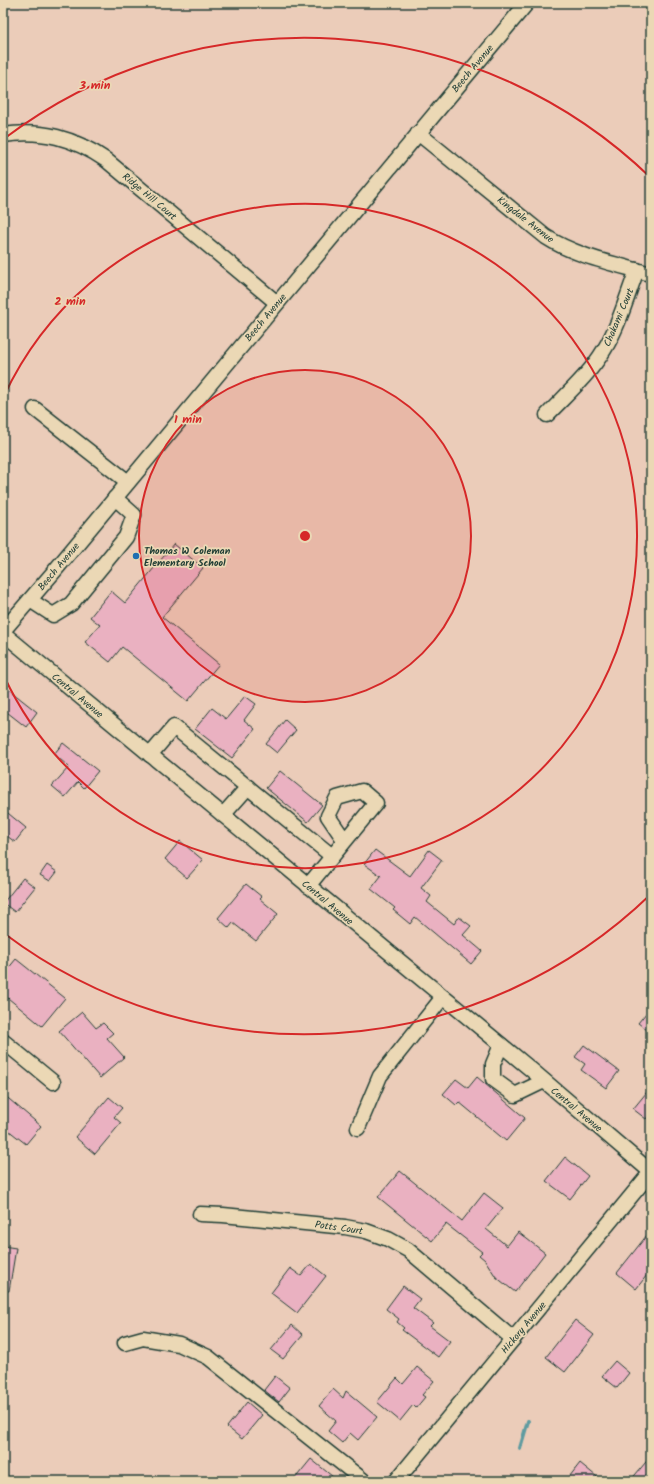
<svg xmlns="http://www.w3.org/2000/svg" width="654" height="1484" font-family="Kalam,sans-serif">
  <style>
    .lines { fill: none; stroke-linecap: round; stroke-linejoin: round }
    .stream { stroke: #5f9ba0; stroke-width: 4 }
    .building { fill: #eab1c1; stroke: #1f3d34 }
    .minor-casing { stroke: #1f3d34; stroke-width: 17 }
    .minor { stroke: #ebd8b5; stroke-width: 14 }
    .ring { fill: none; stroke: #d62828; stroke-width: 2 }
    .poi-dot { fill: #1f6fb2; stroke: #ebd8b5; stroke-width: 1.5 }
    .labels { text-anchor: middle; stroke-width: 3.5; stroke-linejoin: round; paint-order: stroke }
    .street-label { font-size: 10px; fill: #1f3d34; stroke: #ebd8b5 }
    .poi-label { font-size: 10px; font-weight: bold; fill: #1f3d34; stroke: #ebd8b5; text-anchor: start }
    .centre { fill: #d62828; stroke: #ebd8b5; stroke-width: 2 }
    .ring-label { font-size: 12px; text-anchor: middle; font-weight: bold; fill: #d62828; stroke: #ebd8b5; stroke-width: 3.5; stroke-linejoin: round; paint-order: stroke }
  </style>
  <rect width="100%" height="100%" fill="#ebccb9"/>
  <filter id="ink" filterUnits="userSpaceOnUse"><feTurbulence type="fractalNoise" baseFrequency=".025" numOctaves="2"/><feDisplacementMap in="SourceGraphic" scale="8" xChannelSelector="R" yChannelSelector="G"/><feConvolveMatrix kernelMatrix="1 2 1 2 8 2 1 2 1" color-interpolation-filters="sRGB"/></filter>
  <g filter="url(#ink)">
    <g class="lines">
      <polyline class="stream" points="520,1448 528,1421"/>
    </g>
    <g class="building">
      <polygon points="174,544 203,568 162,617 219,664 188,701 122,647 110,662 85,642 100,625 90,617 111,591 125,603"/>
      <polygon points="3,685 37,712 26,727 3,709"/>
      <polygon points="245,696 256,704 244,720 255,729 232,758 195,729 212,708 226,719"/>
      <polygon points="285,720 296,730 277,753 266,744"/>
      <polygon points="63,743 98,771 84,788 78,782 65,797 52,786 69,767 54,754"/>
      <polygon points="280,771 322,805 308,822 266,788"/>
      <polygon points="3,809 26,828 15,842 3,833"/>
      <polygon points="180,841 203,860 187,878 165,859"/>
      <polygon points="375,850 410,876 429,850 442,860 421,888 431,896 427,902 454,924 459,917 471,926 463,935 482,951 471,964 415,917 410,924 393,910 395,908 371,889 381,876 364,864"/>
      <polygon points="47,865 57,872 50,881 40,875"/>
      <polygon points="23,878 35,887 15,912 3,903"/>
      <polygon points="246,884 262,897 260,899 278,914 256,941 233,923 229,928 218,918"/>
      <polygon points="16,959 65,998 42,1026 3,994 3,966 7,970"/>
      <polygon points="651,1007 651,1033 638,1023"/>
      <polygon points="82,1012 96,1028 103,1023 113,1033 107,1038 124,1057 100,1078 59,1031"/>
      <polygon points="584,1045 619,1071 606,1088 581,1070 585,1064 575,1057"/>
      <polygon points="477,1077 525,1118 506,1141 459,1102 456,1105 443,1094 456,1079 468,1088"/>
      <polygon points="651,1087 651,1113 646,1119 633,1109"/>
      <polygon points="3,1094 41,1126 26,1144 3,1126"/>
      <polygon points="109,1097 122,1108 114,1117 121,1123 95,1154 75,1137"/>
      <polygon points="565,1157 588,1176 570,1199 546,1181"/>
      <polygon points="400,1171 462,1221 484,1193 503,1208 486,1229 507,1246 518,1232 545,1253 515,1292 496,1277 485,1260 479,1255 482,1252 446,1224 432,1241 378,1197"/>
      <polygon points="651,1230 651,1270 636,1289 617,1273"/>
      <polygon points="3,1246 16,1248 9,1291 3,1291"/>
      <polygon points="311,1264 326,1276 297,1313 271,1293 290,1268 301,1276"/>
      <polygon points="403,1286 420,1299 413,1308 433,1323 430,1326 450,1341 438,1357 402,1330 404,1328 397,1322 399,1319 386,1309"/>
      <polygon points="575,1320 594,1335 565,1372 546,1357"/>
      <polygon points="292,1325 303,1335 283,1359 271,1350"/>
      <polygon points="615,1361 629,1373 617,1388 602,1376"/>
      <polygon points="417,1367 434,1381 422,1395 425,1397 416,1408 413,1405 400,1421 377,1402 397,1378 403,1384"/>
      <polygon points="275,1376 290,1388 279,1402 264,1390"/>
      <polygon points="333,1389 343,1398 346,1391 377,1417 358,1440 350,1433 342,1443 328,1431 336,1421 319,1406"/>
      <polygon points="247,1402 262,1415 242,1439 227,1427"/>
      <polygon points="651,1456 651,1481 630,1481"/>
      <polygon points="311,1459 338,1481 293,1481"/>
      <polygon points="580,1463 602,1481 566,1481"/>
    </g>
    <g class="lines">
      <defs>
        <g id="minor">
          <path d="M418 133 546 237C577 257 616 264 651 274"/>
          <path d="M3 135C42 129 74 138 106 160L277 303"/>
          <polyline points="35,409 128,482"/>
          <path d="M547 415C567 394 589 375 604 350 619 326 627 296 637 270"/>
          <polyline points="30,600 53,615 71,604 126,537 134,515 115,498"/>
          <polyline points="3,631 52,574 527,3"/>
          <polyline points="3,633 534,1072 651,1172"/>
          <polyline points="150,755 174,727 332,856"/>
          <polyline points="223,815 248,787"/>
          <polyline points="308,886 376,803 362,791 337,798 328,816 345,841"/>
          <polyline points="3,1041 53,1082"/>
          <polyline points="501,1045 493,1064 493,1079 515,1095 544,1081"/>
          <polyline points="358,1128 380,1076 443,997"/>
          <polyline points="200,1214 223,1215 345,1227 366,1231 388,1239 408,1250 513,1339"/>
          <polyline points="125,1343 143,1338 179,1344 208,1357 364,1481"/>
          <polyline points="396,1481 651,1172"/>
        </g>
      </defs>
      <use href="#minor" class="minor-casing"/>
      <use href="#minor" class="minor"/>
    </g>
  </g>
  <circle cx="305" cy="536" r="166" fill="#d62828" fill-opacity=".12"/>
  <g class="ring">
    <circle cx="305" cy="536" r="166"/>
    <path d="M4 396A332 332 0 1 1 4 676"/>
    <path d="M651 894A498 498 0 0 1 5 934M5 138A498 498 0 0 1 651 178"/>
  </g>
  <circle class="poi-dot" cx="136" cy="556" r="4"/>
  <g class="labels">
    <g class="street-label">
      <text transform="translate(472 68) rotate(-50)" y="4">Beech Avenue</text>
      <text transform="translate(150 196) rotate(40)" y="4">Ridge Hill Court</text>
      <text transform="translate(526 219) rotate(38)" y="4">Kingdale Avenue</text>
      <text transform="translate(265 317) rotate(-50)" y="4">Beech Avenue</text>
      <text transform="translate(618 317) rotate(-67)" y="4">Chakami Court</text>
      <text transform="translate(58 566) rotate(-50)" y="4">Beech Avenue</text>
      <text transform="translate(78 695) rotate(40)" y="4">Central Avenue</text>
      <text transform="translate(328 902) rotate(40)" y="4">Central Avenue</text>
      <text transform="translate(577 1109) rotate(40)" y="4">Central Avenue</text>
      <text transform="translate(339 1227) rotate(8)" y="4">Potts Court</text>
      <text transform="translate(523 1327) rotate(-50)" y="4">Hickory Avenue</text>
    </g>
    <g class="poi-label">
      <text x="144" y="554">Thomas W Coleman<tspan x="144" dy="12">Elementary School</tspan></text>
    </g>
  </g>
  <circle cx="305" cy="536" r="6" class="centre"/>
  <g class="ring-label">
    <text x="95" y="89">3 min</text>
    <text x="70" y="305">2 min</text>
    <text x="188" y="423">1 min</text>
  </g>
  <rect width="654" height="1484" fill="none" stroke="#ebd8b5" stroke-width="16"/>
  <rect x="8" y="8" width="638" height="1468" fill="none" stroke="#1f3d34" stroke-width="1.5" filter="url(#ink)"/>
</svg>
